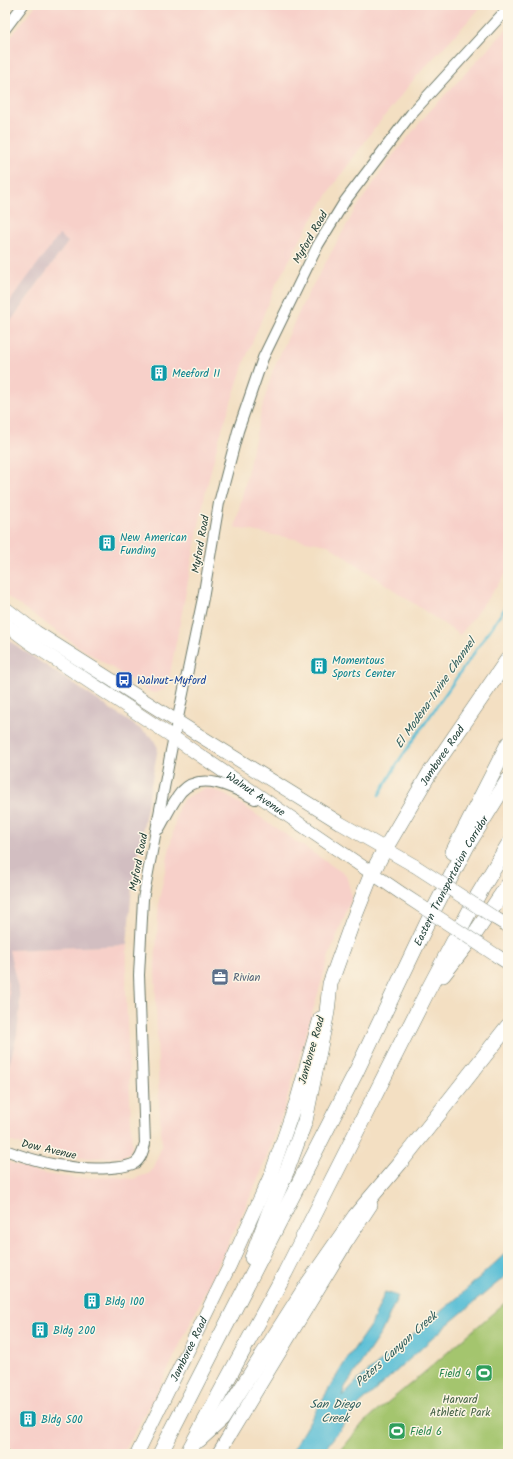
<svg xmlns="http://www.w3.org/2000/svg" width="513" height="1459" font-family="Kalam,sans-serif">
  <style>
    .built { fill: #f7d0c9 }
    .industrial { fill: #d2bec1 }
    .green { fill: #a4c56e; stroke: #628151 }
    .water { fill: #58bed6; stroke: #3c7e85 }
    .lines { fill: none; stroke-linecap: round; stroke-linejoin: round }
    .stream { stroke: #58bed6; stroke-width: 2.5 }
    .minor-casing { stroke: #697666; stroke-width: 12 }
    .major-casing { stroke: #697666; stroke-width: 14 }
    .highway-casing { stroke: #697666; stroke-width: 16 }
    .minor { stroke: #fff; stroke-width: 10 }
    .major { stroke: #fff; stroke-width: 13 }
    .highway { stroke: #fff; stroke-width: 15 }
    .rail { stroke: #1f3d34; stroke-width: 2.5 }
    .major-bridge-casing { stroke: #697666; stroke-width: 14; stroke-linecap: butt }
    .major-bridge { stroke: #fff; stroke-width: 13 }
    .labels { text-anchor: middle; stroke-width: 3; stroke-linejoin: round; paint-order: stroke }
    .street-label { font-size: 11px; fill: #1f3d34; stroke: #fcf5e5 }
    .culture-label { font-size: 11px; fill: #0d838f; stroke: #fcf5e5; text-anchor: start }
    .transit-label { font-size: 11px; fill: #164399; stroke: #fcf5e5; text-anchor: start }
    .service-label { font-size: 11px; fill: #4e5e75; stroke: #fcf5e5; text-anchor: start }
    .leisure-label { font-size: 11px; fill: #27864d; stroke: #fcf5e5; text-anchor: end }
    .park-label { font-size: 11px; fill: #405f42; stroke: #fcf5e5 }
    .water-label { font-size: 12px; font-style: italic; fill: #2d5d5c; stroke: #fcf5e5 }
  </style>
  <rect width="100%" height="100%" fill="#fcf5e5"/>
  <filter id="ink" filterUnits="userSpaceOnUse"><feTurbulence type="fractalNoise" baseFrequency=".025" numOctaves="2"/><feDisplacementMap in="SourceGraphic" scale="8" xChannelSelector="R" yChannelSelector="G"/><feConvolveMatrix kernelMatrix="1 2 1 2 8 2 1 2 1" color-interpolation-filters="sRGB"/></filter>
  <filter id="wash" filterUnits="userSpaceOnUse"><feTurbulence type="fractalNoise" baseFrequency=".012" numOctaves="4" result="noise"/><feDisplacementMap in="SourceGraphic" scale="16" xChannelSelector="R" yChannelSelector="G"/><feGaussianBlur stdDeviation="0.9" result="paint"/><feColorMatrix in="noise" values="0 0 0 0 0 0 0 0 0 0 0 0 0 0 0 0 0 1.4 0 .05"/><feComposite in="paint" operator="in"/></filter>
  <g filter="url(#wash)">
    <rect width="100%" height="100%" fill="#f3dfc2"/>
    <g class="built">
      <polygon points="36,5 483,5 415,78 374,129 333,186 311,221 276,284 245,360 218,442 205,494 168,684 166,688 156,693 150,692 79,647 5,595 5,329 68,242 59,236 5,308 5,44"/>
      <polygon points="508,28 508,571 460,635 328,545 235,528 262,408 273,370 304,301 355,210 391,158 427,114"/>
      <polygon points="205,788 220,792 242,805 346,875 352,897 329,956 284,1109 262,1170 253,1191 167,1372 123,1454 18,1454 5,1442 5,1161 36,1172 57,1176 76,1178 117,1177 133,1179 150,1173 155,1164 162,1145 159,1106 155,967 159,900 178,808 184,799"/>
      <polygon points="127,945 126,993 132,1146 130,1152 122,1157 83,1158 66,1156 42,1151 5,1140 5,1075 11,1058 17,1035 20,1008 19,992 9,950"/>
      <polygon points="5,970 9,992 9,1007 5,1041"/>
    </g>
    <g class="industrial">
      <polygon points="59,235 68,242 5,329 5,308"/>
      <polygon points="5,638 152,737 158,748 132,886 127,945 9,950 19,992 20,1008 17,1035 11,1058 5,1075 5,1041 9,1007 9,991 5,970"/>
    </g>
    <polygon class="green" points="508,1300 508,1454 338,1454 364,1422 426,1371"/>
    <polygon class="water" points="508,1251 508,1274 447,1325 359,1405 321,1454 290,1454 345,1362 372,1323 385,1292 398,1296 381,1333 345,1387 342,1396 357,1381 457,1298"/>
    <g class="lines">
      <polyline class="stream" points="379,795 400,759 508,604"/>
    </g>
  </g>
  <g filter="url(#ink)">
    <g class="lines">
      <defs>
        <g id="minor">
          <polyline points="5,29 23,5"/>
          <path d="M159 829C166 817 172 803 181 792 201 770 234 788 255 799"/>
          <path d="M5 1150C40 1163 73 1171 111 1168 119 1167 127 1167 135 1163 141 1159 143 1151 145 1144L139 975 143 899 171 751 203 598 219 503 238 431 263 358 318 245 345 201 411 114 508 8"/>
        </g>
        <g id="major">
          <polyline points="5,608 36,632 197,734 340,823 415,866"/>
          <path id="s1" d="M5 624 29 642 173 737 401 893 427 910"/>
          <polyline points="495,918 508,926"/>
          <polyline points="497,956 508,963"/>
          <path id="s2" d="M137 1454 229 1267 271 1174 297 1099 320 1018"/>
          <polyline points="218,1454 346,1243 371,1205"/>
        </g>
        <g id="highway">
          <polyline points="453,852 508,744"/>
          <polyline points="443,975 474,935 508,885"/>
          <path id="s3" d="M252 1258 271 1207 287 1170 305 1121 327 1012 330 984 352 923 372 873 385 849 429 774 508 659"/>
          <polyline points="199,1440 222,1419 305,1288 355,1216 400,1163 508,1026"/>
          <path id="s4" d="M160 1454 356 1072 432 913 467 846 508 780"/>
          <polyline points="187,1454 285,1273 427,992 478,895 508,845"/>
        </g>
      </defs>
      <use href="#minor" class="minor-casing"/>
      <use href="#major" class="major-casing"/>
      <use href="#highway" class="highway-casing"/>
      <use href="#minor" class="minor"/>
      <use href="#major" class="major"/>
      <use href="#highway" class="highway"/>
      <polyline class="rail" points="5,1449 11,1454"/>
      <defs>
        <g id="major-bridge">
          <polyline points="415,866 495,918"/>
          <polyline points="427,910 497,956"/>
        </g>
      </defs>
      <use href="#major-bridge" class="major-bridge-casing"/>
      <use href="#major-bridge" class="major-bridge"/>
    </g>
  </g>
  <defs>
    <symbol id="building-square" viewBox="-11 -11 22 22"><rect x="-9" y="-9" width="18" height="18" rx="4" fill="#0f9aa8" stroke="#fcf5e5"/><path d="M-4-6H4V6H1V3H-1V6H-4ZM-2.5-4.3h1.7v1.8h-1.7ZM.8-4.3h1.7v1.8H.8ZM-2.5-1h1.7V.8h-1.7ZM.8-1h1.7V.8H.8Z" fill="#fff"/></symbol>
    <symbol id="bus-square" viewBox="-11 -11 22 22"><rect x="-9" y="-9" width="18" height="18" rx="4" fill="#1a4fb4" stroke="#fcf5e5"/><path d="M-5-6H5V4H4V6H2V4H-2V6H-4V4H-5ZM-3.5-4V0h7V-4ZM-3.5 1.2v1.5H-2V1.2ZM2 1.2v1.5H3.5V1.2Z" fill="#fff"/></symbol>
    <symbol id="office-square" viewBox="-11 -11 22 22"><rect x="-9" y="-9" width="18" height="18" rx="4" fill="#5c6f8a" stroke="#fcf5e5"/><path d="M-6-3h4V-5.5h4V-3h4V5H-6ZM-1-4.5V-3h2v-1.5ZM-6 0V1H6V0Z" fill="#fff"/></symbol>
    <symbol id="stadium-square" viewBox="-11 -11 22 22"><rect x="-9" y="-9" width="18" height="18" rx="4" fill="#2e9e5b" stroke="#fcf5e5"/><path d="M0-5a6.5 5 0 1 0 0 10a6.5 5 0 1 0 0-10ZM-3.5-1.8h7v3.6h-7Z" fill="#fff"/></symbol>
  </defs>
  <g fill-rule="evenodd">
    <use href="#building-square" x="149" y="363" width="20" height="20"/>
    <use href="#building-square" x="97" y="533" width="20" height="20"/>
    <use href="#building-square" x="309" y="656" width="20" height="20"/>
    <use href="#bus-square" x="114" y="670" width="20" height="20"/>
    <use href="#office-square" x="210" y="967" width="20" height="20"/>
    <use href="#building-square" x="82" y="1291" width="20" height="20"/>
    <use href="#building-square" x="30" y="1320" width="20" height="20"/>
    <use href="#stadium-square" x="474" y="1363" width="20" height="20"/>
    <use href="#building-square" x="18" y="1409" width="20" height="20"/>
    <use href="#stadium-square" x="387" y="1421" width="20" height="20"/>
  </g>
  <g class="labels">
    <g class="street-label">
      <text transform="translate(310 237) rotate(-60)" y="4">Myford Road</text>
      <text transform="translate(200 544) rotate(-80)" y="4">Myford Road</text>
      <text dy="4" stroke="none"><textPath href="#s3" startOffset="542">Jamboree Road</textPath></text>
      <text dy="4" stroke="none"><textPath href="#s1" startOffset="303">Walnut Avenue</textPath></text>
      <text transform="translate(138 862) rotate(-79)" y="4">Myford Road</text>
      <text dy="4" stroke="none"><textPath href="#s4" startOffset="643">Eastern Transportation Corridor</textPath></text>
      <text transform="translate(311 1050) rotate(-74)" y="4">Jamboree Road</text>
      <text transform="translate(49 1149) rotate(13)" y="4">Dow Avenue</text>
      <text dy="4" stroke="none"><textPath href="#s2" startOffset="117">Jamboree Road</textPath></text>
    </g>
    <g class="culture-label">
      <text x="172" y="377">Meeford II</text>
      <text x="120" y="541">New American<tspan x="120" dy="13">Funding</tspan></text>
      <text x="332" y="664">Momentous<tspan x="332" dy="13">Sports Center</tspan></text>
      <text x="105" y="1305">Bldg 100</text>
      <text x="53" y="1334">Bldg 200</text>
      <text x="41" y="1423">Bldg 500</text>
    </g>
    <g class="transit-label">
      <text x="137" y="684">Walnut-Myford</text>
    </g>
    <g class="service-label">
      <text x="233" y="981">Rivian</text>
    </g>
    <g class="leisure-label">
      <text x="471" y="1377">Field 4</text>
      <text x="410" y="1435" text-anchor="start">Field 6</text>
    </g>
    <g class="park-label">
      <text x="460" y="1403">Harvard<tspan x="460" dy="13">Athletic Park</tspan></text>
    </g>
    <g class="water-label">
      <text transform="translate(435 693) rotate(-55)" y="4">El Modena-Irvine Channel</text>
      <text transform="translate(396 1349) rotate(-42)" y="4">Peters Canyon Creek</text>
      <text x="335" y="1408">San Diego<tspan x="335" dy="14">Creek</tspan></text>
    </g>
  </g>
  <rect width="513" height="1459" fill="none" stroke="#fcf5e5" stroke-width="20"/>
</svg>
